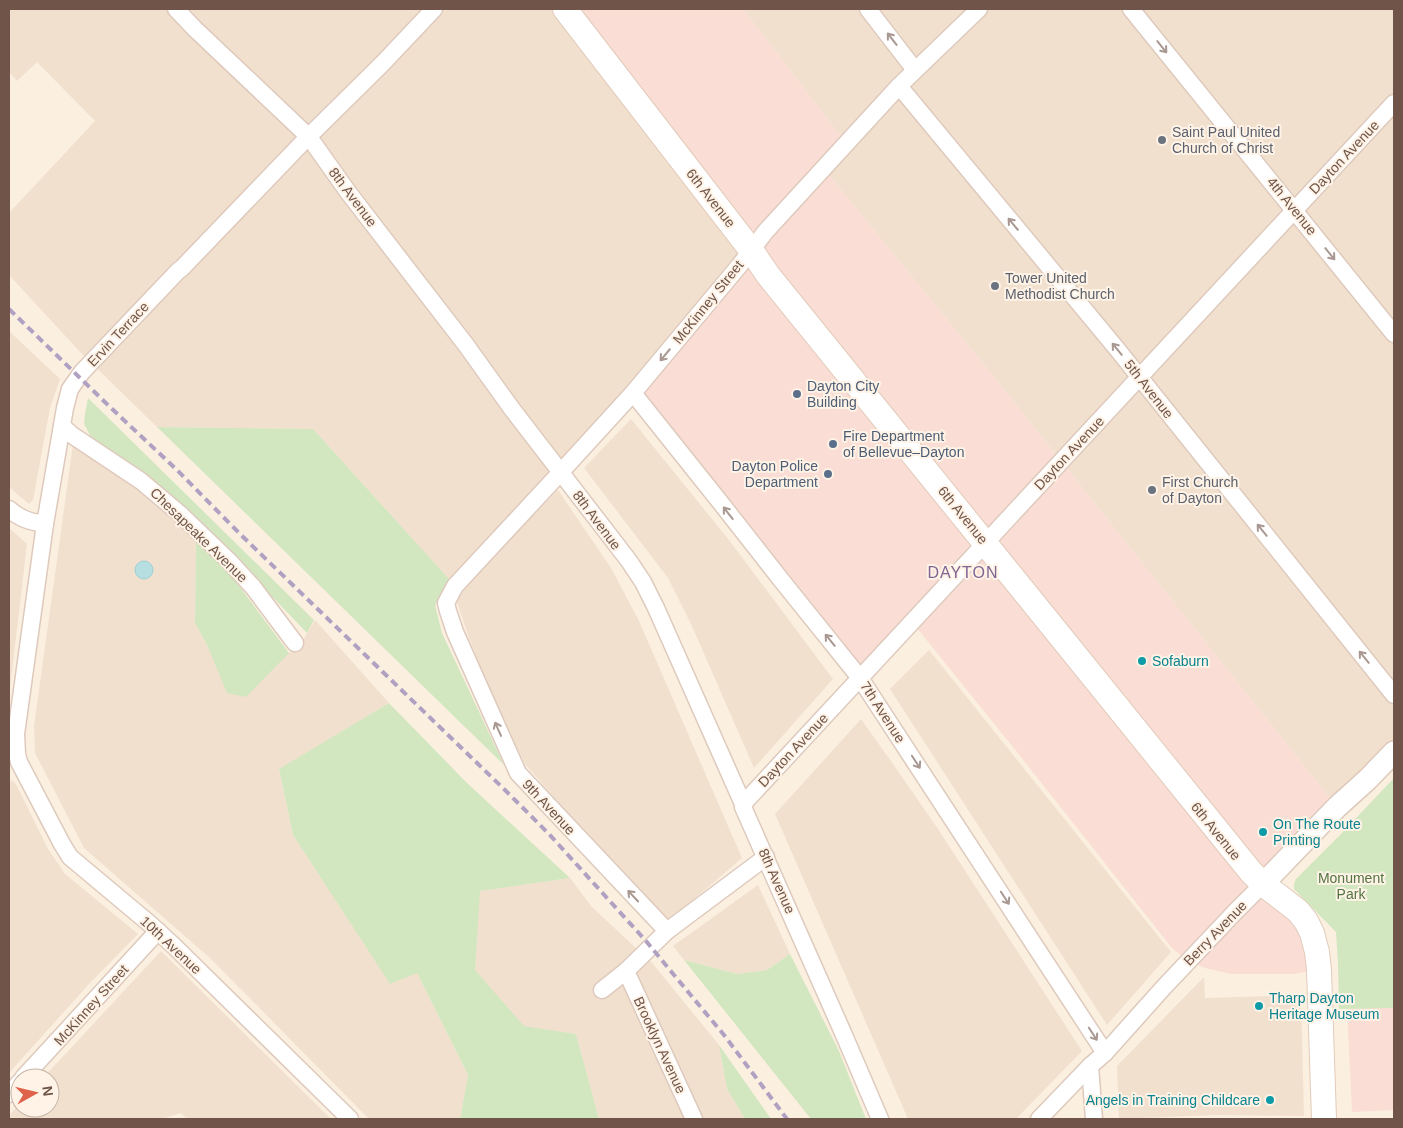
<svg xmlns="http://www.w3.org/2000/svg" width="1403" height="1128" font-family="Helvetica,sans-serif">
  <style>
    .residential { fill: #f2e0cf }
    .commercial { fill: #faddd4 }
    .green { fill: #d2e7c0 }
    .water { fill: #b7dfe2; stroke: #9dcfd3 }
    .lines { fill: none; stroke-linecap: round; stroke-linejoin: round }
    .minor-casing { stroke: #decabd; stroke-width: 19 }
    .tertiary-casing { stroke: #decabd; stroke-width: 24 }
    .secondary-casing { stroke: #e2cbbb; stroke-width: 26 }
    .minor { stroke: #fff; stroke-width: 16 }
    .tertiary { stroke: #fff; stroke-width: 21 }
    .secondary { stroke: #fff; stroke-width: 24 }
    .rail { stroke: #b0a1c2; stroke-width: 4; stroke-dasharray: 8 5; stroke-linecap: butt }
    .oneway { stroke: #a99892 }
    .worship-dot { fill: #6b7280; stroke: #fef3e6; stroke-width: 2 }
    .service-dot { fill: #5c6f8a; stroke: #fef3e6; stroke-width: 2 }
    .culture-dot { fill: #0f9aa8; stroke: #fef3e6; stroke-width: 2 }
    .labels { text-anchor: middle; stroke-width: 4; stroke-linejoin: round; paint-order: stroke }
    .worship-label { font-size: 14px; fill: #5b616d; stroke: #fef3e6; text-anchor: start }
    .street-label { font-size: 14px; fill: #705449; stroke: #fef3e6 }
    .service-label { font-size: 14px; fill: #4e5e75; stroke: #fef3e6; text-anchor: start }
    .culture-label { font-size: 14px; fill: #0d838f; stroke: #fef3e6; text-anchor: start }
    .park-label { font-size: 14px; fill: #547542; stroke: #fef3e6 }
    .quarter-label { font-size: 16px; letter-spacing: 1px; fill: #806593; stroke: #fef3e6 }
  </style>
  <rect width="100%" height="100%" fill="#fbefe0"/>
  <g class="residential">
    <polygon points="9,9 565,9 751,250 455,586 313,429 157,427 81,353 9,275 9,213 95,121 37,62 17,81 9,72"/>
    <polygon points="743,9 1394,9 1394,752 1337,807 990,372 824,169 846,143"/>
    <polygon points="9,331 60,379 50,408 33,500 29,504 9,487"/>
    <polygon points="631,419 729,540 833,679 754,768 691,624 668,578 584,468"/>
    <polygon points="73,444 140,485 196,538 195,623 207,645 289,653 299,647 315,620 389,703 279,770 293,835 390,983 417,972 468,1075 460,1119 369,1119 211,959 84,848 35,753 34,726"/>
    <polygon points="558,490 611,568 639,621 742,858 672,918 664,921 577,824 525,764 497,707 469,638 457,602 468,581"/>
    <polygon points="9,528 27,544 9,697"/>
    <polygon points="929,650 1171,952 1107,1025 890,689"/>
    <polygon points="861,719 893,764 938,829 1082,1051 1016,1119 908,1119 775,814"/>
    <polygon points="12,780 16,784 48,849 65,874 138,934 88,985 9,1073 9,783"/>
    <polygon points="570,878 592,907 653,964 719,1045 727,1089 745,1119 599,1119 576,1034 524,1027 475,971 479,891"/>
    <polygon points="758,885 790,954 767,970 737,974 684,960 673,946"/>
    <polygon points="161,951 331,1119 187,1119 181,1113 162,1119 9,1119 9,1116 20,1103 20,1108 50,1108 50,1078 43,1078"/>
    <polygon points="1204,977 1205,998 1301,995 1304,1116 1217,1115 1119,1119 1117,1066"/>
  </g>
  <g class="commercial">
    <polygon points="565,9 743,9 846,143 824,169 990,372 1337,807 1263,884 1285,901 1319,970 1293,974 1231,974 1205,968 1188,961 1172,948 1013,747 912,622 860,678 633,393 750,250"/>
    <polygon points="1347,1008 1394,1008 1394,1110 1352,1112"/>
  </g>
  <g class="green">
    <polygon points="88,398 314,620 307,633 191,512 134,465 92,439 84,424 85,414"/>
    <polygon points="157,427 313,429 449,579 435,605 442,633 504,765"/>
    <polygon points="196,538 231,575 289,653 246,697 227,693 207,645 195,623"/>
    <polygon points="389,703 467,783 570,878 480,891 475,970 524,1026 576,1034 599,1119 460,1119 468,1075 417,973 390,984 293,835 279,769"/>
    <polygon points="1394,778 1394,1008 1339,1009 1338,964 1336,932 1294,889 1294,884 1296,879 1341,834"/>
    <polygon points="790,954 839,1051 866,1119 811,1119 684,960 737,974 767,970"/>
    <polygon points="719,1045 771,1119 745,1119 727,1089"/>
  </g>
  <circle class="water" cx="144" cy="570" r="9"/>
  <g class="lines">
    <defs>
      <g id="minor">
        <polyline points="176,9 195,29 309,137 348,192 466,345 512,409 629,561 643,582 656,608 743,804 743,807 844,1035 880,1119"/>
        <polyline points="868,9 915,70"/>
        <polyline points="1131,9 1394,334"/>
        <polyline points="899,86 1117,349 1394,695"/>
        <polyline points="633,393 724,507 782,581 860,678 1105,1053"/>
        <polyline points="62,426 72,435 141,481 179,513 229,561 253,587 295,643"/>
        <path d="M9 509C20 519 31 522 45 524"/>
        <polyline points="743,804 1394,103"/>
        <polyline points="667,931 518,773 455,632 448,611 446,603 455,586 560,473 633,393 739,266 766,231 899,86 979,9"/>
        <polyline points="626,971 694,1119"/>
        <polyline points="602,990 626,971 667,931 766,857"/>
        <polyline points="1090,1066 1094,1119"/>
        <polyline points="23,1078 158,931"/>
        <polyline points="9,1094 20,1082"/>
        <polyline points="350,1119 175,947 150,924 70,857 62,844 19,762 17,754 16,734 45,524 65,408 70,389 82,372 178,271 182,268 306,139 383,63 434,9"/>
        <polyline points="1039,1119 1090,1066 1105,1053 1164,987 1235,912 1263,884"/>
      </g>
      <polyline id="tertiary" points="1263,884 1337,807 1368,779 1394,752"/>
      <polyline id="secondary" points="565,9 751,250 768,275 1251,872 1263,884 1298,911 1306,921 1312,933 1317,952 1319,970 1324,1119"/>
    </defs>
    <use href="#minor" class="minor-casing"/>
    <use href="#tertiary" class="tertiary-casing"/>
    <use href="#secondary" class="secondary-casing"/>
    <use href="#minor" class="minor"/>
    <use href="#tertiary" class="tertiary"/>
    <use href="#secondary" class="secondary"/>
    <polyline class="rail" points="9,309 110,407 176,469 240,534 506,791 549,834 646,941 674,975 724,1035 787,1119"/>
  </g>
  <defs><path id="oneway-shaft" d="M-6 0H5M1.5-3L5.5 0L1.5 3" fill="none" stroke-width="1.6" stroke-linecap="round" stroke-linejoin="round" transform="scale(1.25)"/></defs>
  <g class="oneway">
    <use href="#oneway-shaft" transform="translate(892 39) rotate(-128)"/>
    <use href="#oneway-shaft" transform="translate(1162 47) rotate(51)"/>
    <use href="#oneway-shaft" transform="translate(1013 224) rotate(-130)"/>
    <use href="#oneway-shaft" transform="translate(1330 254) rotate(51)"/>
    <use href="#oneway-shaft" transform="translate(1117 349) rotate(-129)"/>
    <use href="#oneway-shaft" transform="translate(665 355) rotate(130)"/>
    <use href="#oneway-shaft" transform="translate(728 513) rotate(-128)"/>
    <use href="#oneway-shaft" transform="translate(1262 530) rotate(-129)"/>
    <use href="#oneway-shaft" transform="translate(830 640) rotate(-129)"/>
    <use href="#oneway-shaft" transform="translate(1364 657) rotate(-129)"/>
    <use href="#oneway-shaft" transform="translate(498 729) rotate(-114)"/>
    <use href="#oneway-shaft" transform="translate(916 762) rotate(57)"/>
    <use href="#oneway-shaft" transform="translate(633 896) rotate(-133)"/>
    <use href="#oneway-shaft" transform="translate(1005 898) rotate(57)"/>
    <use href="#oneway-shaft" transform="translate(1093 1034) rotate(57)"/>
  </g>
  <g class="worship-dot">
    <circle cx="1162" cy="140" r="5"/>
    <circle cx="995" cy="286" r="5"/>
    <circle cx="1152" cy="490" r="5"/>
  </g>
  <g class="service-dot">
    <circle cx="797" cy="394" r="5"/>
    <circle cx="833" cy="444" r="5"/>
    <circle cx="828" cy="474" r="5"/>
  </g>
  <g class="culture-dot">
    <circle cx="1142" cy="661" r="5"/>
    <circle cx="1263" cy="832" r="5"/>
    <circle cx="1259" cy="1006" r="5"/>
    <circle cx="1270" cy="1100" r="5"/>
  </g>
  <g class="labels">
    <g class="worship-label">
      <text x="1172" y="137">Saint Paul United<tspan x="1172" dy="16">Church of Christ</tspan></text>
      <text x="1005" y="283">Tower United<tspan x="1005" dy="16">Methodist Church</tspan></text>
      <text x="1162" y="487">First Church<tspan x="1162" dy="16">of Dayton</tspan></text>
    </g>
    <g class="street-label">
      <text transform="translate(1344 157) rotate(-47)" y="5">Dayton Avenue</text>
      <text transform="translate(353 197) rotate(53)" y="5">8th Avenue</text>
      <text transform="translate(711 198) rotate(52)" y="5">6th Avenue</text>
      <text transform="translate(1292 206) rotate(51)" y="5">4th Avenue</text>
      <text transform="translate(708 302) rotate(-51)" y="5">McKinney Street</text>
      <text transform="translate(118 334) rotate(-47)" y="5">Ervin Terrace</text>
      <text transform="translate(1149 389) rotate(52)" y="5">5th Avenue</text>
      <text transform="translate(1069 453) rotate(-47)" y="5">Dayton Avenue</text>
      <text transform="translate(963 515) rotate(51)" y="5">6th Avenue</text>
      <text transform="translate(597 520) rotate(53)" y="5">8th Avenue</text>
      <text transform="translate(199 535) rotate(44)" y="5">Chesapeake Avenue</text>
      <text transform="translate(883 712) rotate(57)" y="5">7th Avenue</text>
      <text transform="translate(793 750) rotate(-47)" y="5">Dayton Avenue</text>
      <text transform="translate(549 807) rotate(47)" y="5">9th Avenue</text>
      <text transform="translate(1216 831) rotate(51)" y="5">6th Avenue</text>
      <text transform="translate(777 881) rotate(66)" y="5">8th Avenue</text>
      <text transform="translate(1215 933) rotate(-46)" y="5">Berry Avenue</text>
      <text transform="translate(171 945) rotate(43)" y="5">10th Avenue</text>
      <text transform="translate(91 1005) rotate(-48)" y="5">McKinney Street</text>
      <text transform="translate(660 1045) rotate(65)" y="5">Brooklyn Avenue</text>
    </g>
    <g class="service-label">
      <text x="807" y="391">Dayton City<tspan x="807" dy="16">Building</tspan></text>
      <text x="843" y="441">Fire Department<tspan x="843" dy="16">of Bellevue–Dayton</tspan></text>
      <text x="818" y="471" text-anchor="end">Dayton Police<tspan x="818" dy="16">Department</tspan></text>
    </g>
    <g class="culture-label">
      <text x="1152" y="666">Sofaburn</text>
      <text x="1273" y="829">On The Route<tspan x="1273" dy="16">Printing</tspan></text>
      <text x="1269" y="1003">Tharp Dayton<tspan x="1269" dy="16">Heritage Museum</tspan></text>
      <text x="1260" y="1105" text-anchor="end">Angels in Training Childcare</text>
    </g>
    <g class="park-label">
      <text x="1351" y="883">Monument<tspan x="1351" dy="16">Park</tspan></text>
    </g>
    <g class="quarter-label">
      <text x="963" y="578">DAYTON</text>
    </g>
  </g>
  <rect width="1403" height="1128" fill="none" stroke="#705449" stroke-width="20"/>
  <g transform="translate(35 1093) rotate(82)"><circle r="24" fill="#fef3e6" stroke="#c5b3a7"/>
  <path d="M0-4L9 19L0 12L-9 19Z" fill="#df624b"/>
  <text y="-8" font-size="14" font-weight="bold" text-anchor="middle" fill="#705449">N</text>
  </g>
</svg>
